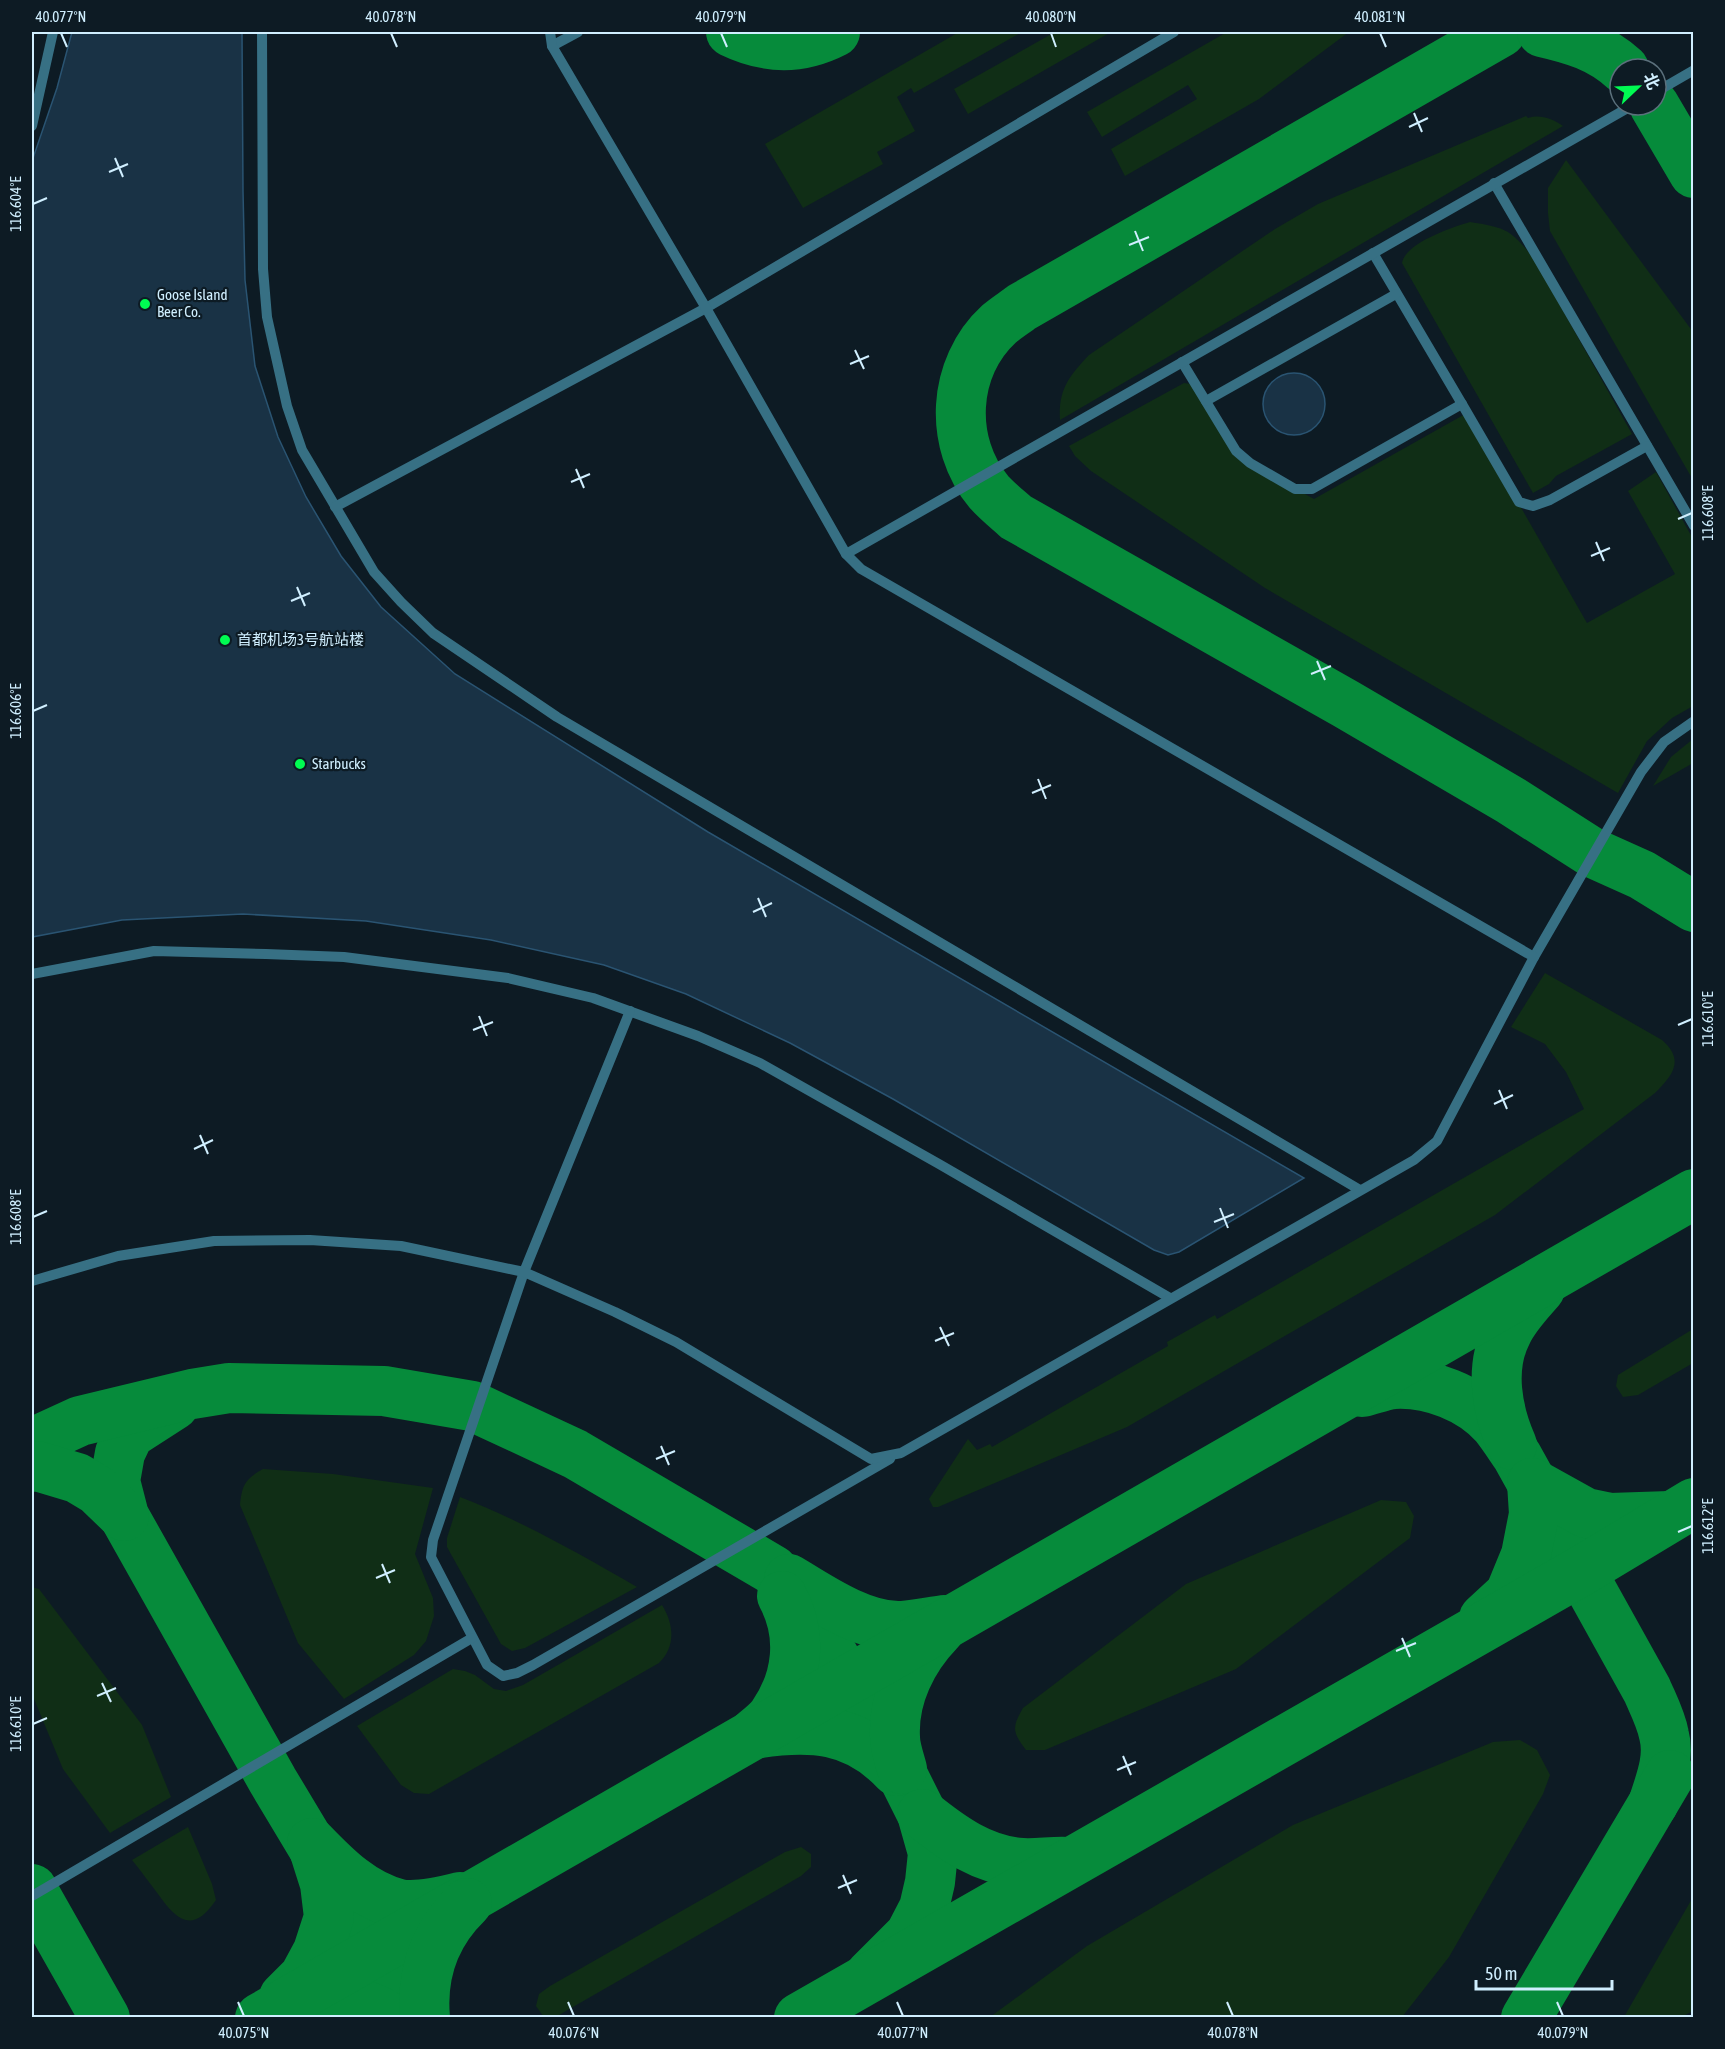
<svg xmlns="http://www.w3.org/2000/svg" width="1725" height="2049" font-family="'Asap Condensed','Noto Sans SC',sans-serif">
  <style>
    .green { fill: #102e16 }
    .lines { fill: none; stroke-linecap: round; stroke-linejoin: round }
    .taxiway { stroke: #068b3b; stroke-width: 50 }
    .building { fill: #193245; stroke: #2a5472; stroke-width: 1.5 }
    .service { stroke: #377084; stroke-width: 10 }
    .ticks { fill: none; stroke: #d0efff; stroke-width: 2 }
    .poi-dot { fill: #00fb52; stroke: #0d1b24; stroke-width: 2 }
    .labels { text-anchor: middle; stroke-width: 4.5; stroke-linejoin: round; paint-order: stroke }
    .poi-label { font-size: 15px; fill: #d0efff; stroke: #0d1b24; text-anchor: start }
    .neatline { fill: none; stroke: #d0efff; stroke-width: 2 }
    .ticks-label { font-size: 15px; text-anchor: middle; fill: #d0efff }
  </style>
  <rect width="100%" height="100%" fill="#0d1b24"/>
  <g class="green">
    <polygon points="959,32 1022,32 914,93 911,88 897,97 915,131 877,152 883,164 803,208 765,144"/>
    <polygon points="1055,32 1111,32 968,114 954,89"/>
    <polygon points="1227,32 1349,32 1259,99 1125,176 1111,149 1197,99 1188,85 1102,137 1087,112"/>
    <path d="M1526 116 1528 118C1540 114 1553 119 1563 126L1060 420C1058 390 1069 376 1089 355L1275 229 1318 204Z"/>
    <polygon points="1566,160 1693,332 1693,480 1550,231 1548,213 1548,188"/>
    <path d="M1470 222C1508 228 1511 230 1534 259L1632 434 1556 476 1549 484 1533 493 1402 263C1405 243 1453 227 1470 222Z"/>
    <polygon points="1184,383 1191,384 1236,456 1314,499 1467,413 1587,623 1675,574 1628,491 1656,472 1693,539 1693,706 1672,718 1647,741 1618,793 1265,588 1091,471 1075,456 1069,446"/>
    <polygon points="1693,739 1693,763 1653,786 1671,757"/>
    <path d="M1545 973 1662 1040C1685 1060 1673 1075 1655 1093L1495 1215 1127 1427 938 1507H933L929 1499 968 1439 977 1450 990 1444 992 1447 1168 1346 1167 1342 1215 1315 1217 1319 1584 1109 1566 1072 1545 1044 1511 1027Z"/>
    <polygon points="1693,1329 1693,1363 1638,1395 1623,1397 1616,1386 1618,1375"/>
    <path d="M263 1469 333 1474 433 1488 415 1554 433 1598 434 1616 426 1641 414 1655 344 1699 298 1643 240 1505C242 1485 245 1479 263 1469Z"/>
    <path d="M460 1497C522 1521 580 1554 637 1587L525 1648 512 1651 501 1644 447 1547V1538Z"/>
    <path d="M1381 1500 1406 1502 1414 1516 1410 1538 1236 1669 1045 1750H1026C1012 1732 1012 1727 1023 1708L1186 1584Z"/>
    <polygon points="32,1587 39,1589 142,1725 171,1797 110,1833 63,1769 32,1694"/>
    <path d="M662 1605C674 1624 676 1647 659 1663L429 1794 414 1793 401 1785 357 1726 453 1669 465 1671 475 1675 494 1689 506 1691 523 1685Z"/>
    <polygon points="1520,1740 1537,1750 1550,1775 1543,1794 1449,1957 1402,2017 990,2017 1087,1946 1293,1825 1493,1742"/>
    <path d="M188 1827 212 1884 216 1900C193 1934 177 1921 158 1894 149 1882 141 1871 132 1860Z"/>
    <polygon points="801,1847 811,1854 811,1867 801,1876 559,2015 543,2016 536,2006 539,1994 550,1986 785,1852"/>
    <polygon points="1693,1897 1693,2011 1681,2017 1624,2017"/>
  </g>
  <g class="lines">
    <g class="taxiway">
      <path d="M731 32C766 49 800 50 835 32"/>
      <path d="M1501 32 1022 307C1014 313 1006 318 999 324 952 367 948 443 989 492 997 501 1007 509 1016 517L1346 704 1510 800 1593 853 1642 875 1694 907"/>
      <path d="M1542 32C1573 39 1600 47 1624 69"/>
      <polyline points="1654,105 1694,173"/>
      <path d="M1362 1392C1372 1390 1383 1385 1394 1384 1430 1382 1471 1398 1495 1425 1503 1435 1510 1446 1517 1456L1647 1690C1653 1704 1661 1719 1664 1735 1670 1758 1660 1782 1653 1804"/>
      <polyline points="174,1405 129,1434 120,1453 115,1481 124,1516 273,1781 375,1951 412,2018"/>
      <polyline points="32,1443 80,1421 192,1394 229,1388 384,1391 472,1406 575,1454 773,1570 805,1606 905,1780 922,1814 933,1853 930,1882 924,1908 910,1935 870,1975"/>
      <path d="M1512 1445C1497 1411 1489 1368 1507 1333 1515 1316 1528 1303 1540 1289"/>
      <polyline points="32,1467 37,1466 77,1478 97,1490 124,1516"/>
      <path d="M789 1579C820 1598 864 1628 902 1626 916 1625 930 1622 944 1620"/>
      <path d="M782 1596C803 1635 798 1679 773 1715 768 1722 760 1728 753 1734 810 1725 855 1727 896 1771"/>
      <polyline points="1484,1618 1510,1594 1526,1555 1534,1514 1532,1483 1586,1513 1610,1518 1670,1516"/>
      <path d="M902 1769C899 1758 895 1747 895 1737 893 1697 912 1659 939 1631"/>
      <path d="M922 1814C952 1838 982 1860 1022 1863 1037 1864 1053 1861 1068 1862"/>
      <polyline points="32,1889 105,2018"/>
      <path d="M284 1997 304 1977 318 1951 329 1917 325 1884 312 1843C337 1869 363 1895 399 1904 415 1907 444 1901 460 1897"/>
      <path d="M290 2006C326 1995 358 1997 391 2018"/>
      <polyline points="260,2018 1694,1194"/>
      <path d="M425 2018C421 1973 435 1934 467 1903"/>
      <polyline points="799,2018 1581,1571 1694,1503"/>
      <polyline points="1526,2018 1670,1775"/>
    </g>
  </g>
  <g class="building">
    <polygon points="72,32 242,32 243,191 245,280 255,366 278,437 306,497 341,556 381,607 455,674 708,832 1304,1178 1179,1252 1168,1255 1154,1250 893,1099 790,1043 686,994 604,965 491,940 366,921 243,914 122,920 32,937 32,161 57,88"/>
    <circle cx="1294" cy="404" r="31"/>
  </g>
  <g class="lines">
    <g class="service">
      <polyline points="262,32 263,269 267,317 287,406 302,450 374,572 401,602 433,633 557,717 1360,1190"/>
      <polyline points="552,46 578,32"/>
      <polyline points="1656,92 1694,70"/>
      <polyline points="32,126 53,32"/>
      <polyline points="1494,183 1694,526"/>
      <polyline points="1182,362 1236,451 1250,463 1295,489 1312,489 1462,404 1373,253"/>
      <polyline points="1206,401 1396,294"/>
      <polyline points="1462,404 1519,502 1533,506 1550,500 1647,446"/>
      <polyline points="335,507 706,308 1174,32"/>
      <polyline points="846,554 1633,105"/>
      <polyline points="1534,957 1641,772 1664,742 1694,721"/>
      <polyline points="32,974 154,951 266,954 344,957 508,978 593,998 698,1036 760,1063 939,1164 1170,1298"/>
      <polyline points="630,1011 524,1272 433,1540 431,1557 487,1665 503,1676 517,1673 533,1665 890,1459"/>
      <polyline points="32,1281 118,1256 214,1241 310,1240 401,1246 524,1272 615,1312 676,1342 871,1459 901,1453 1414,1160 1437,1141 1534,957 861,569 846,554 706,308 552,46 550,32"/>
      <polyline points="32,1896 472,1638"/>
    </g>
  </g>
  <path class="ticks" d="M61 33 67 47M391 33 397 47M721 33 727 47M1051 33 1056 47M1380 33 1386 47M1414 113 1422 132M1409 127 1428 118M115 158 123 177M109 172 128 164M33 204 47 198M1135 231 1143 251M1129 245 1149 237M855 350 864 369M850 364 869 356M576 469 584 488M571 482 590 474M1678 519 1692 513M1596 542 1604 561M1591 556 1610 548M297 587 305 606M291 601 310 593M1317 661 1325 680M1311 674 1331 666M33 711 47 705M1038 779 1046 799M1032 793 1051 785M758 898 766 917M753 912 772 903M479 1016 487 1036M1678 1025 1692 1019M473 1030 493 1022M1499 1090 1507 1109M1494 1104 1513 1095M200 1135 208 1154M194 1149 213 1140M1220 1208 1228 1228M33 1217 47 1211M1214 1222 1234 1214M940 1327 949 1346M935 1341 954 1333M661 1446 669 1465M656 1459 675 1451M1678 1532 1692 1526M382 1564 390 1583M376 1578 395 1570M1402 1638 1410 1657M1396 1651 1416 1643M102 1683 111 1702M97 1696 116 1688M33 1724 47 1718M1123 1756 1131 1775M1117 1770 1136 1762M843 1875 851 1894M838 1888 857 1880M238 2002 244 2016M568 2002 574 2016M897 2002 903 2016M1227 2002 1233 2016M1557 2002 1563 2016"/>
  <g class="poi-dot">
    <circle cx="145" cy="304" r="6"/>
    <circle cx="225" cy="640" r="6"/>
    <circle cx="300" cy="764" r="6"/>
  </g>
  <g class="labels">
    <g class="poi-label">
      <text x="157" y="300">Goose Island<tspan x="157" dy="17">Beer Co.</tspan></text>
      <text x="237" y="645">首都机场3号航站楼</text>
      <text x="312" y="769">Starbucks</text>
    </g>
  </g>
  <rect width="1725" height="2049" fill="none" stroke="#0d1b24" stroke-width="66"/>
  <g transform="translate(1638 87) rotate(67)"><circle r="28" fill="#0d1b24" stroke="#5b707c" stroke-width="1.5"/>
  <path d="M0-4.5L10 22L0 15L-10 22Z" fill="#00fb52"/>
  <text y="-9" font-size="16" font-weight="bold" text-anchor="middle" fill="#d0efff">北</text>
  </g>
  <path d="M1476 1980v9h136v-9" fill="none" stroke="#d0efff" stroke-width="3"/>
  <text x="1485" y="1980" font-size="18" fill="#d0efff" stroke="#0d1b24" stroke-width="4.5" paint-order="stroke">50 m</text>
  <rect x="33" y="33" width="1659" height="1983" class="neatline"/>
  <g class="ticks-label">
    <text x="61" y="22">40.077°N</text>
    <text x="391" y="22">40.078°N</text>
    <text x="721" y="22">40.079°N</text>
    <text x="1051" y="22">40.080°N</text>
    <text x="1380" y="22">40.081°N</text>
    <text transform="translate(16 204) rotate(-90)" y="5">116.604°E</text>
    <text transform="translate(1708 513) rotate(-90)" y="5">116.608°E</text>
    <text transform="translate(16 711) rotate(-90)" y="5">116.606°E</text>
    <text transform="translate(1708 1019) rotate(-90)" y="5">116.610°E</text>
    <text transform="translate(16 1217) rotate(-90)" y="5">116.608°E</text>
    <text transform="translate(1708 1526) rotate(-90)" y="5">116.612°E</text>
    <text transform="translate(16 1724) rotate(-90)" y="5">116.610°E</text>
    <text x="244" y="2038">40.075°N</text>
    <text x="574" y="2038">40.076°N</text>
    <text x="903" y="2038">40.077°N</text>
    <text x="1233" y="2038">40.078°N</text>
    <text x="1563" y="2038">40.079°N</text>
  </g>
</svg>
